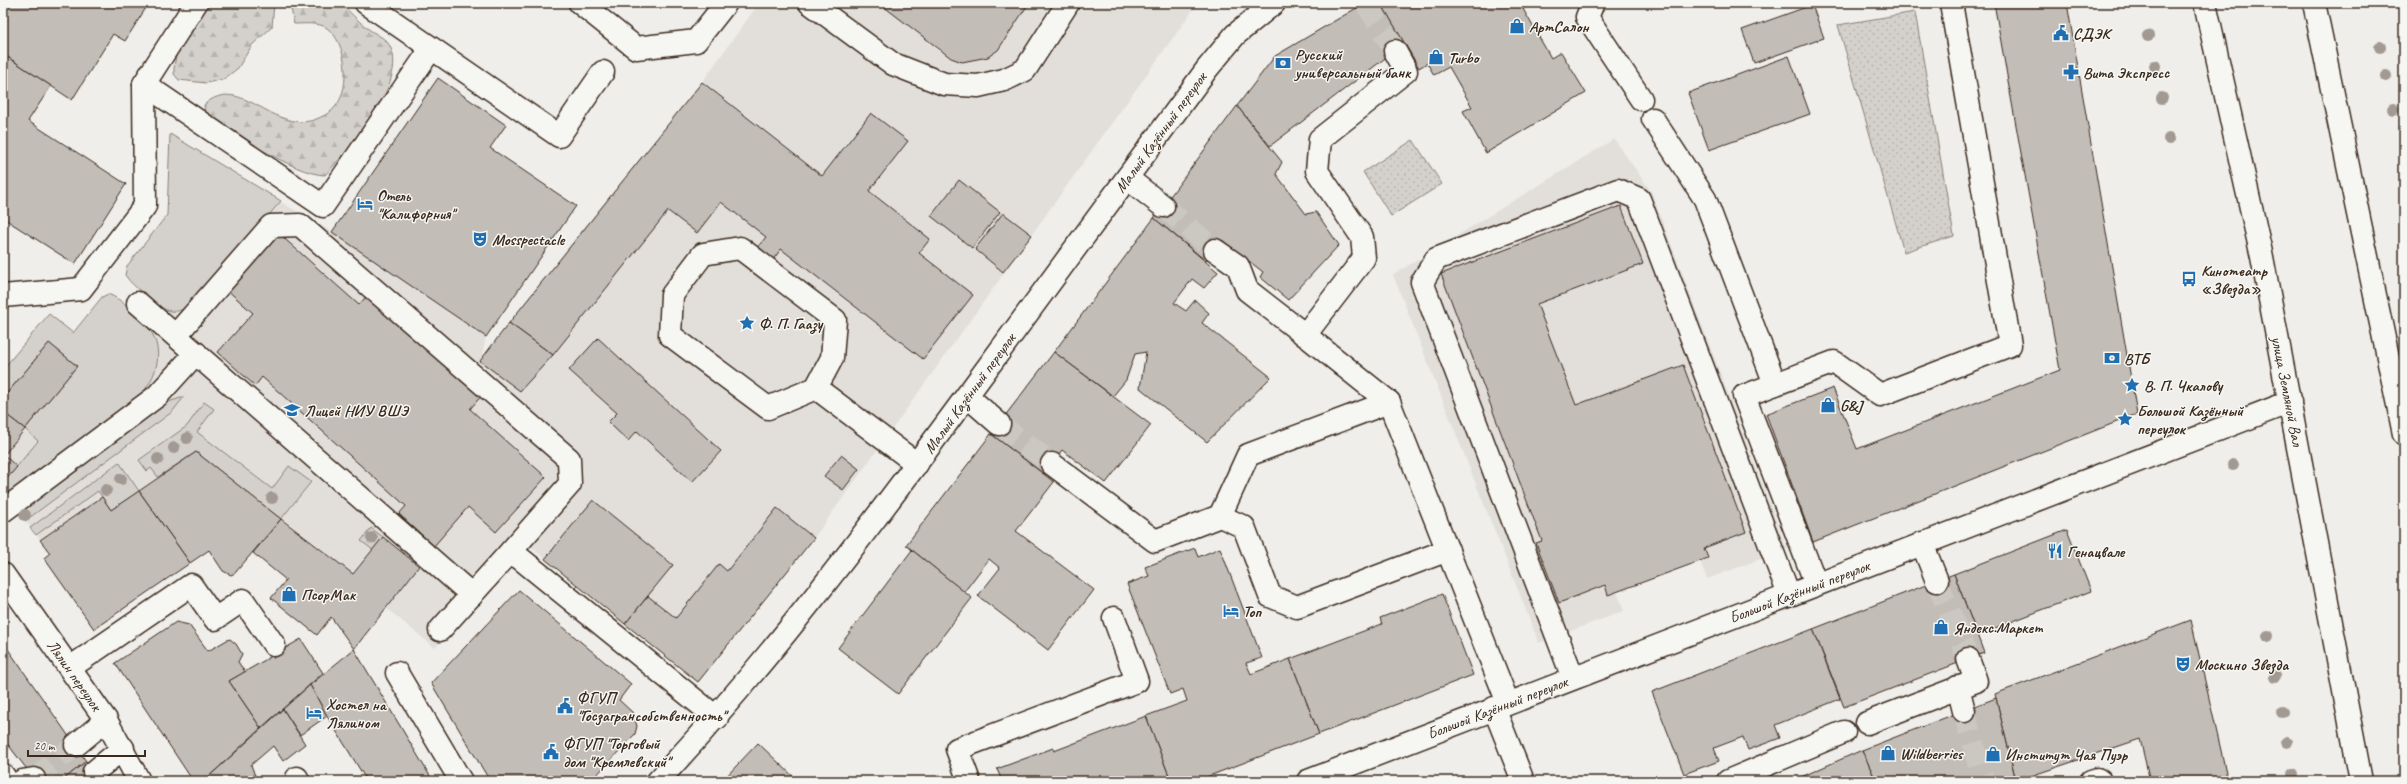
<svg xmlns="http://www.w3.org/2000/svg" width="2407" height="784" font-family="Caveat,sans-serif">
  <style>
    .built { fill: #e2dfdb }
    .grass { fill: #d4d1cc; stroke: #887e75 }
    .forest { fill: url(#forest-firs); stroke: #887e75 }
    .park { fill: url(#park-dots); stroke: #887e75 }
    .building { fill: #c2bdb7; stroke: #3b2a1e }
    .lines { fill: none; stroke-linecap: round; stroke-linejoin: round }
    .minor-tunnel { stroke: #cbc7c1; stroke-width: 22; stroke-dasharray: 22 11; stroke-linecap: butt }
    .minor-casing { stroke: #3b2a1e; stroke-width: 25 }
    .major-casing { stroke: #3b2a1e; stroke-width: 25 }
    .minor { stroke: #f6f6f2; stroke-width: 22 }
    .major { stroke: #f6f6f2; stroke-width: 22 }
    .tree { fill: #a19992 }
    .labels { text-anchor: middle; stroke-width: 3; stroke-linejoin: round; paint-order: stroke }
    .poi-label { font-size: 16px; font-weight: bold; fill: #3b2a1e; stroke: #f6f6f2; text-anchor: start }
    .street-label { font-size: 16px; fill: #3b2a1e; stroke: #f6f6f2 }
  </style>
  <defs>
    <pattern id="forest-firs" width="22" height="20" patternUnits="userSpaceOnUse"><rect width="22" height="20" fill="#d4d1cc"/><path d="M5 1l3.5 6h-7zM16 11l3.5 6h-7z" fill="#b7b4af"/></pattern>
    <pattern id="park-dots" width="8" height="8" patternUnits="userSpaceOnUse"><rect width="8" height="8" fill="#d4d1cc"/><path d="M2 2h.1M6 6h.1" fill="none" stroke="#b7b4af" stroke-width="1.8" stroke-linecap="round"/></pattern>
  </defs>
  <rect width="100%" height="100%" fill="#efeeea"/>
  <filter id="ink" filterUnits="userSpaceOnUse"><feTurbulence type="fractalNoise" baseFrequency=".025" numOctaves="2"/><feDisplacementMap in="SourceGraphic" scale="8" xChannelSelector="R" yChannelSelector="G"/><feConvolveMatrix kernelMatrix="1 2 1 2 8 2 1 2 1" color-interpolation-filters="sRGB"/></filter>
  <g filter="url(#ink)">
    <g class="built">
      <polygon points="759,3 1198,3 814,538 698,682 528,545 435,648 386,608 419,566 383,537 353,574 196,452 111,510 102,497 40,540 3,491 3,483 17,467 4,455 77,366 230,172 332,232 486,337 481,360 565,251 702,82"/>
      <polygon points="1614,139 1651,191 1787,549 1707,579 1700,561 1658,577 1617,592 1624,611 1539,643 1393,275"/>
    </g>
    <g class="grass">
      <path d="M170 134 281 201 193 302C173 320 162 309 145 295 137 288 130 283 125 275L127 266 167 215Z"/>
      <path d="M108 294C116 297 122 302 129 307 161 332 168 362 141 395L6 496 3 491V483L38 441 25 429 77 366 49 343 3 398V369L49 314 73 333 102 297Z"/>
      <polygon points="184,397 172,412 25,521 19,512 165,403"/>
      <polygon points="204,402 214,409 197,432 272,489 289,466 311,482 281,519 196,452 158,477 151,468 147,471 139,460 187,426"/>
      <polygon points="119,462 139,491 111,510 98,491 36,535 30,528"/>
      <polygon points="371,528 383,537 373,550 361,541"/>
    </g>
    <g class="forest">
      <path d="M205 3H274L272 27 252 45 238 68 224 79 206 83 179 80 174 74C173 47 192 25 205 3Z"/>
      <path d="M290 3H340C349 11 358 21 367 28 373 33 382 36 387 42 415 75 348 151 325 175 293 174 234 132 205 114L204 105C241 71 275 138 319 118 325 115 332 112 336 106 351 87 347 42 327 28 319 22 303 24 294 24Z"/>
    </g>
    <g class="park">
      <polygon points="1915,12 1954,236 1904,252 1838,25"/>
      <polygon points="1413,140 1442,184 1391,216 1363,172"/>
    </g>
    <g class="building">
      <polygon points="3,3 149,3 125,41 113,34 72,100 3,54"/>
      <polygon points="879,3 1029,3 998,50 988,57 962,62 951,58"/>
      <polygon points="1365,3 1381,3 1405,43 1270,146 1237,106 1275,56"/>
      <polygon points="1381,3 1533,3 1523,9 1551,58 1561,52 1586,93 1486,153 1463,111 1472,107 1449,67 1434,75 1427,63 1419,68"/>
      <polygon points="1994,3 2067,3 2137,414 1813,542 1766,414 1833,388 1857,449 2060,370"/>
      <polygon points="1812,5 1824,38 1754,63 1742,30"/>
      <polygon points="3,54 51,86 28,121 126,184 75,264 3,218"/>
      <polygon points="1789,56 1810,114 1709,150 1688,93"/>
      <polygon points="438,78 506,125 490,148 576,206 486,337 332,232"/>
      <polygon points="702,82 822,176 871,113 908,141 869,191 930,239 919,253 973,295 923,359 781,249 772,261 756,249 766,237 721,202 697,233 668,211 553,355 509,323"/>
      <polygon points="1237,106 1282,162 1276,174 1306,214 1316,212 1339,245 1288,300 1260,277 1263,272 1222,240 1206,261 1154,218"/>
      <polygon points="959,180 1000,212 972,248 931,216"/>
      <polygon points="1621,206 1643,264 1537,304 1576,405 1683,365 1746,532 1704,548 1708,558 1700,561 1608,595 1605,585 1559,603 1536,543 1542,541 1441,274"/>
      <polygon points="1003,213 1032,235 1003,272 975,249"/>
      <polygon points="1154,218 1218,272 1204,288 1192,279 1174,303 1186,311 1195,300 1209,313 1202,323 1271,377 1207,442 1140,388 1146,352 1135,354 1126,380 1113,396 1054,352"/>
      <polygon points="277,232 359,305 369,293 483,394 470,409 546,477 496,532 468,507 434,546 399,514 406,506 262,377 255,386 218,352 253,313 226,289"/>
      <polygon points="509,323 553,355 520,391 480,361"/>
      <polygon points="598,338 721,451 692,482 637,431 628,441 608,422 617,413 569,370"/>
      <polygon points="49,343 77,366 25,429 3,412 3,398"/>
      <polygon points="1054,352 1151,425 1106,483 1062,450 1044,474 991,434"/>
      <polygon points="3,412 25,429 4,455 17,467 3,483"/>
      <polygon points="991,434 1054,482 1016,531 1094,590 1048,650 978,596 1000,568 989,559 964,592 906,545"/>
      <polygon points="196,452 281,519 235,573 231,575 223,571 209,550 190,563 139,491"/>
      <polygon points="841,455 859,469 843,490 824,476"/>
      <polygon points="139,491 190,563 94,629 44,558 50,553 40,540 102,497 111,510"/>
      <polygon points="593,500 673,565 625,624 545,559"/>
      <polygon points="777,508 814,538 698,682 625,624 648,596 676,618 719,564 727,571"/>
      <polygon points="281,519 353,574 383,537 419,566 354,649 331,617 317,635 271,598 286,580 253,553"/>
      <polygon points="2067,530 2091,591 1977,635 1954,574"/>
      <polygon points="1195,548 1198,557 1220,548 1262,658 1246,663 1251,674 1290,659 1319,734 1196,781 1171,781 1146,716 1187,701 1183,689 1170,694 1127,584 1149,576 1145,567"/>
      <polygon points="912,550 972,598 898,694 838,648"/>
      <polygon points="1954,574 1984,653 1844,707 1813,629"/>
      <polygon points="519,590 631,684 619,700 633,713 637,726 635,734 591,781 490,781 431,683"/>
      <polygon points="1442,594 1473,675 1319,734 1290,659 1382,624 1380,618"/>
      <polygon points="2191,620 2228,781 2150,781 2140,739 2016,781 1995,694"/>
      <polygon points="176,622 189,625 208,651 227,640 230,639 236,644 242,654 238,662 245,672 229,681 261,728 204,781 193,781 115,663"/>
      <polygon points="1813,629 1840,699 1775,725 1780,738 1748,750 1743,737 1714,748 1719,761 1684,774 1652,692"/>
      <polygon points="301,639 323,673 261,728 229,681"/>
      <polygon points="3,642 86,761 62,781 36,781 3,738"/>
      <polygon points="354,649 433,781 367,781 327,716 310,685"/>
      <polygon points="310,685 327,716 300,735 283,709"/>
      <polygon points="1996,698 2016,781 1876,781 1862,750"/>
      <polygon points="283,709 305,744 283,761 273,746 251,765 257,781 204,781"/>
      <polygon points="1146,716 1171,781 1002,781 997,769 1053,748 1054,751"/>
      <polygon points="758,743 798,781 722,781"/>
      <polygon points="1862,750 1876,781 1792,781"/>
      <polygon points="86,761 99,781 62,781"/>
    </g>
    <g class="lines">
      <g class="minor-tunnel">
        <polyline points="1366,3 1395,51"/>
        <polyline points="1163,206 1215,250"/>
        <polyline points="999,424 1052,464"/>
        <polyline points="1937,581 1968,659"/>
        <polyline points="1964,711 1983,781"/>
        <polyline points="34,779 76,745"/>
      </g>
      <defs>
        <g id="minor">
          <polyline points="366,3 559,136 603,72"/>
          <polyline points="580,3 636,48 696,41 726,3"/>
          <polyline points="810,3 893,64 944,84 978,86 1004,80 1025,70 1068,3"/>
          <polyline points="1593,3 1587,17 1641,99"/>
          <polyline points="1395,51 1406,71 1320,139 1317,171 1362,237 1364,258 1305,335 1389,402 1508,703"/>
          <polyline points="144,84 323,206 431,49"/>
          <polyline points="1653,119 1705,199 1775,384"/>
          <polyline points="1127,178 1163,206"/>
          <polyline points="1215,250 1238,266 1247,290 1305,335"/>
          <polyline points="3,296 81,289 145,206 144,84 196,3"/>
          <polyline points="138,303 472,595"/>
          <polyline points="176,335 271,226 300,225 569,459 570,484 511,551"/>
          <polyline points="816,388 832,358 835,320 740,248 703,254 672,295 670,335 768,408 816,388 917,464"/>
          <polyline points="967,396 999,424"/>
          <polyline points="1052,464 1155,541 1220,516 1244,527 1270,596 1297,607 1448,550"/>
          <polyline points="3,511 157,396 196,353"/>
          <polyline points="1220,516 1248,455 1389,402"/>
          <polyline points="1922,543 1937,581"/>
          <polyline points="3,574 106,720 139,781"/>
          <polyline points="1816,584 1744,396 1834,362 1880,395 2010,345 1951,3"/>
          <polyline points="440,630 511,551 717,718"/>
          <polyline points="71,667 191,585 215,619 243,600 274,645"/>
          <polyline points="397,673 461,781"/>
          <polyline points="1573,678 1422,282 1436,259 1618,190 1639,199 1789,595"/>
          <polyline points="1958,687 1964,711"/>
          <polyline points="1494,708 1523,781"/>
          <polyline points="1867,723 1976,681 1968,659"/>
          <polyline points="76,745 106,720"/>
          <polyline points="94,772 123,748"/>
          <polyline points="3,775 7,781"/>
          <polyline points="297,778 298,781"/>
          <polyline points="22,781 34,779"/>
          <path d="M658 781C773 657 874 522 974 386 1052 280 1129 174 1207 69L1235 35 1274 3"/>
          <polyline points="969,781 957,749 1137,681 1114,618"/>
          <polyline points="1308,781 2290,402"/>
          <polyline points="1728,781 1844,732"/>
          <polyline points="2091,781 2097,779 2100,781"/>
        </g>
        <g id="major">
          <polyline points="2205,3 2262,257 2361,781"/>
          <polyline points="2314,3 2404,434"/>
        </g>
      </defs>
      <use href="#minor" class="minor-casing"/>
      <use href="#major" class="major-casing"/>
      <use href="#minor" class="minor"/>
      <use href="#major" class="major"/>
    </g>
    <g class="tree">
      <circle cx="2148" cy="36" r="6"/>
      <circle cx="2380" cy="47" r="6"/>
      <circle cx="2155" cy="66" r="6"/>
      <circle cx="2386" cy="76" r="6"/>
      <circle cx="2162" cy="98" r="6"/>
      <circle cx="2393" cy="109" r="6"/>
      <circle cx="2169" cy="139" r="6"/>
      <circle cx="187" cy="438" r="6"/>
      <circle cx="174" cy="448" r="6"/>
      <circle cx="158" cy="459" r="6"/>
      <circle cx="2233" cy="465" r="6"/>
      <circle cx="121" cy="479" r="6"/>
      <circle cx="106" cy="490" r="6"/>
      <circle cx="272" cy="498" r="6"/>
      <circle cx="25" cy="515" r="6"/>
      <circle cx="372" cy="538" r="6"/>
      <circle cx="2268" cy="636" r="6"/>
      <circle cx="2275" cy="676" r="6"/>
      <circle cx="2282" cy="712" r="6"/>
      <circle cx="2287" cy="742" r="6"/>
      <circle cx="2293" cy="774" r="6"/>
    </g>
  </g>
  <defs>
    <symbol id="shop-bare" viewBox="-9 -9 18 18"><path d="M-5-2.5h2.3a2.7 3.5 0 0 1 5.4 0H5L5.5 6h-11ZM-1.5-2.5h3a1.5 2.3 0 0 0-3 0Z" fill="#1f6fb2" stroke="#f6f6f2" stroke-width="2.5" paint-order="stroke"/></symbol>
    <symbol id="civic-bare" viewBox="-9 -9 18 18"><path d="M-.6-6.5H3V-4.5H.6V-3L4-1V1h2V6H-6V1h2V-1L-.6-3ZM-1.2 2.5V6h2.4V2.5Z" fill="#1f6fb2" stroke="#f6f6f2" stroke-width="2.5" paint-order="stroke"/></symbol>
    <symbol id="bank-bare" viewBox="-9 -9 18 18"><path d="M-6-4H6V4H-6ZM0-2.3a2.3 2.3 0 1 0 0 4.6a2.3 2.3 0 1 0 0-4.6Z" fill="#1f6fb2" stroke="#f6f6f2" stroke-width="2.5" paint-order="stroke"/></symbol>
    <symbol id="pharmacy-bare" viewBox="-9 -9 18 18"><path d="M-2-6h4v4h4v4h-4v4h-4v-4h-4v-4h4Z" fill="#1f6fb2" stroke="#f6f6f2" stroke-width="2.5" paint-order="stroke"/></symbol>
    <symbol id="hotel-bare" viewBox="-9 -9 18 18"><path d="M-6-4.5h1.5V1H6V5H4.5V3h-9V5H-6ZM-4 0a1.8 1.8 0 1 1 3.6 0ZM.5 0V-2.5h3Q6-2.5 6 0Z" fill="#1f6fb2" stroke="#f6f6f2" stroke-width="2.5" paint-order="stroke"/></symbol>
    <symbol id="theatre-bare" viewBox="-9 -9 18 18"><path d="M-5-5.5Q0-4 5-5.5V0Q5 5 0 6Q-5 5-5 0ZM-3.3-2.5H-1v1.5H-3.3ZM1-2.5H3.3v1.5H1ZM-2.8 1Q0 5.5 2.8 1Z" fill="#1f6fb2" stroke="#f6f6f2" stroke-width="2.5" paint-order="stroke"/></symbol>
    <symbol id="bus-bare" viewBox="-9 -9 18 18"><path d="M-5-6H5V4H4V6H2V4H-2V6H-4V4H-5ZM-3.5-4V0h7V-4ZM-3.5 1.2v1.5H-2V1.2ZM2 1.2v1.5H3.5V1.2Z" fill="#1f6fb2" stroke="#f6f6f2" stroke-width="2.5" paint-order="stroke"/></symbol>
    <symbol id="sight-bare" viewBox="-9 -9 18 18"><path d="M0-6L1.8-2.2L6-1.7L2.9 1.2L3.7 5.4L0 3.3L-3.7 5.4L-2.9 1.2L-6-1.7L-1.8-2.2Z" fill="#1f6fb2" stroke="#f6f6f2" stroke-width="2.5" paint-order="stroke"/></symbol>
    <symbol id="school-bare" viewBox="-9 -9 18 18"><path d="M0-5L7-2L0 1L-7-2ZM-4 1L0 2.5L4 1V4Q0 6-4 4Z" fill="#1f6fb2" stroke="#f6f6f2" stroke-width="2.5" paint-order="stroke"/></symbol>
    <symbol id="restaurant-bare" viewBox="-9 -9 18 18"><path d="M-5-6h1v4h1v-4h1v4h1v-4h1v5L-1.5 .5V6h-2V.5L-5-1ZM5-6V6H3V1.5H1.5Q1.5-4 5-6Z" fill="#1f6fb2" stroke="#f6f6f2" stroke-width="2.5" paint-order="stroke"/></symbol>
  </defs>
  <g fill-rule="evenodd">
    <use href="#shop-bare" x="1506" y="15" width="22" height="22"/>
    <use href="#civic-bare" x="2050" y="22" width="22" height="22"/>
    <use href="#shop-bare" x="1425" y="46" width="22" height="22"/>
    <use href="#bank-bare" x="1272" y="52" width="22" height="22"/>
    <use href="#pharmacy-bare" x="2060" y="61" width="22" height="22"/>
    <use href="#hotel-bare" x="354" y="193" width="22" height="22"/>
    <use href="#theatre-bare" x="469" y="228" width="22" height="22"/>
    <use href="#bus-bare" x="2178" y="268" width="22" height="22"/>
    <use href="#sight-bare" x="736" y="312" width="22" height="22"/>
    <use href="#bank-bare" x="2101" y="347" width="22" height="22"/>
    <use href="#sight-bare" x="2121" y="374" width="22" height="22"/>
    <use href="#shop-bare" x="1817" y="394" width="22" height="22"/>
    <use href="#school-bare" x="281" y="399" width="22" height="22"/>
    <use href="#sight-bare" x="2114" y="408" width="22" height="22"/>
    <use href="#restaurant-bare" x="2044" y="540" width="22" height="22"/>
    <use href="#shop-bare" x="278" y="583" width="22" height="22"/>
    <use href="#hotel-bare" x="1220" y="600" width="22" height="22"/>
    <use href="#shop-bare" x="1930" y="616" width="22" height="22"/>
    <use href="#theatre-bare" x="2172" y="653" width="22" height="22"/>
    <use href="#civic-bare" x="554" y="695" width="22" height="22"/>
    <use href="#hotel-bare" x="303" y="702" width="22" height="22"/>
    <use href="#civic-bare" x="540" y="741" width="22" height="22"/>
    <use href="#shop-bare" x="1877" y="742" width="22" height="22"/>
    <use href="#shop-bare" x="1982" y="743" width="22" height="22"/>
  </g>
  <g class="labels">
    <g class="poi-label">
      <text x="1529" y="32">АртСалон</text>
      <text x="2073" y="39">СДЭК</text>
      <text x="1295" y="60">Русский<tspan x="1295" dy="18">универсальный банк</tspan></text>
      <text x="1448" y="63">Turbo</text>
      <text x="2083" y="78">Вита Экспресс</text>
      <text x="377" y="201">Отель<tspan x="377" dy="18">"Калифорния"</tspan></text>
      <text x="492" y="245">Mosspectacle</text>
      <text x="2201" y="276">Кинотеатр<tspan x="2201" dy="18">«Звезда»</tspan></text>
      <text x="759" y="329">Ф. П. Гаазу</text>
      <text x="2124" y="364">ВТБ</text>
      <text x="2144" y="391">В. П. Чкалову</text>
      <text x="1840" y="411">G&amp;J</text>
      <text x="304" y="416">Лицей НИУ ВШЭ</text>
      <text x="2137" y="416">Большой Казённый<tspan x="2137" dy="18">переулок</tspan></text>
      <text x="2067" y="557">Генацвале</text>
      <text x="301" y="600">ПсорМак</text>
      <text x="1243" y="617">Топ</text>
      <text x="1953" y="633">Яндекс.Маркет</text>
      <text x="2195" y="670">Москино Звезда</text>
      <text x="577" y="703">ФГУП<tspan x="577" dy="18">"Госзагрансобственность"</tspan></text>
      <text x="326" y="710">Хостел на<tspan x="326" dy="18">Лялином</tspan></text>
      <text x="563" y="749">ФГУП "Торговый<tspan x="563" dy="18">дом "Кремлевский"</tspan></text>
      <text x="1900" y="759">Wildberries</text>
      <text x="2005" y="760">Институт Чая Пуэр</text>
    </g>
    <g class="street-label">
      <text transform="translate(1160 132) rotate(-54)" y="6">Малый Казённый переулок</text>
      <text transform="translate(2288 391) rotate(79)" y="6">улица Земляной Вал</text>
      <text transform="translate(969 393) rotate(-54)" y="6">Малый Казённый переулок</text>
      <text transform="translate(1799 591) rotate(-21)" y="6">Большой Казённый переулок</text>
      <text transform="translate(75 675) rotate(55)" y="6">Лялин переулок</text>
      <text transform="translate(1497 707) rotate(-21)" y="6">Большой Казённый переулок</text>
    </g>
  </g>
  <rect width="2407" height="784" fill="none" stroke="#f6f6f2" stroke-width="16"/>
  <rect x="8" y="8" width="2391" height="768" fill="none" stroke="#3b2a1e" stroke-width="1.5" filter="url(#ink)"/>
  <path d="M28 750v6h117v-6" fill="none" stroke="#3b2a1e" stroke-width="2"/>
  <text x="34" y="750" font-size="12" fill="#3b2a1e" stroke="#f6f6f2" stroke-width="3" paint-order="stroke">20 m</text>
</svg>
